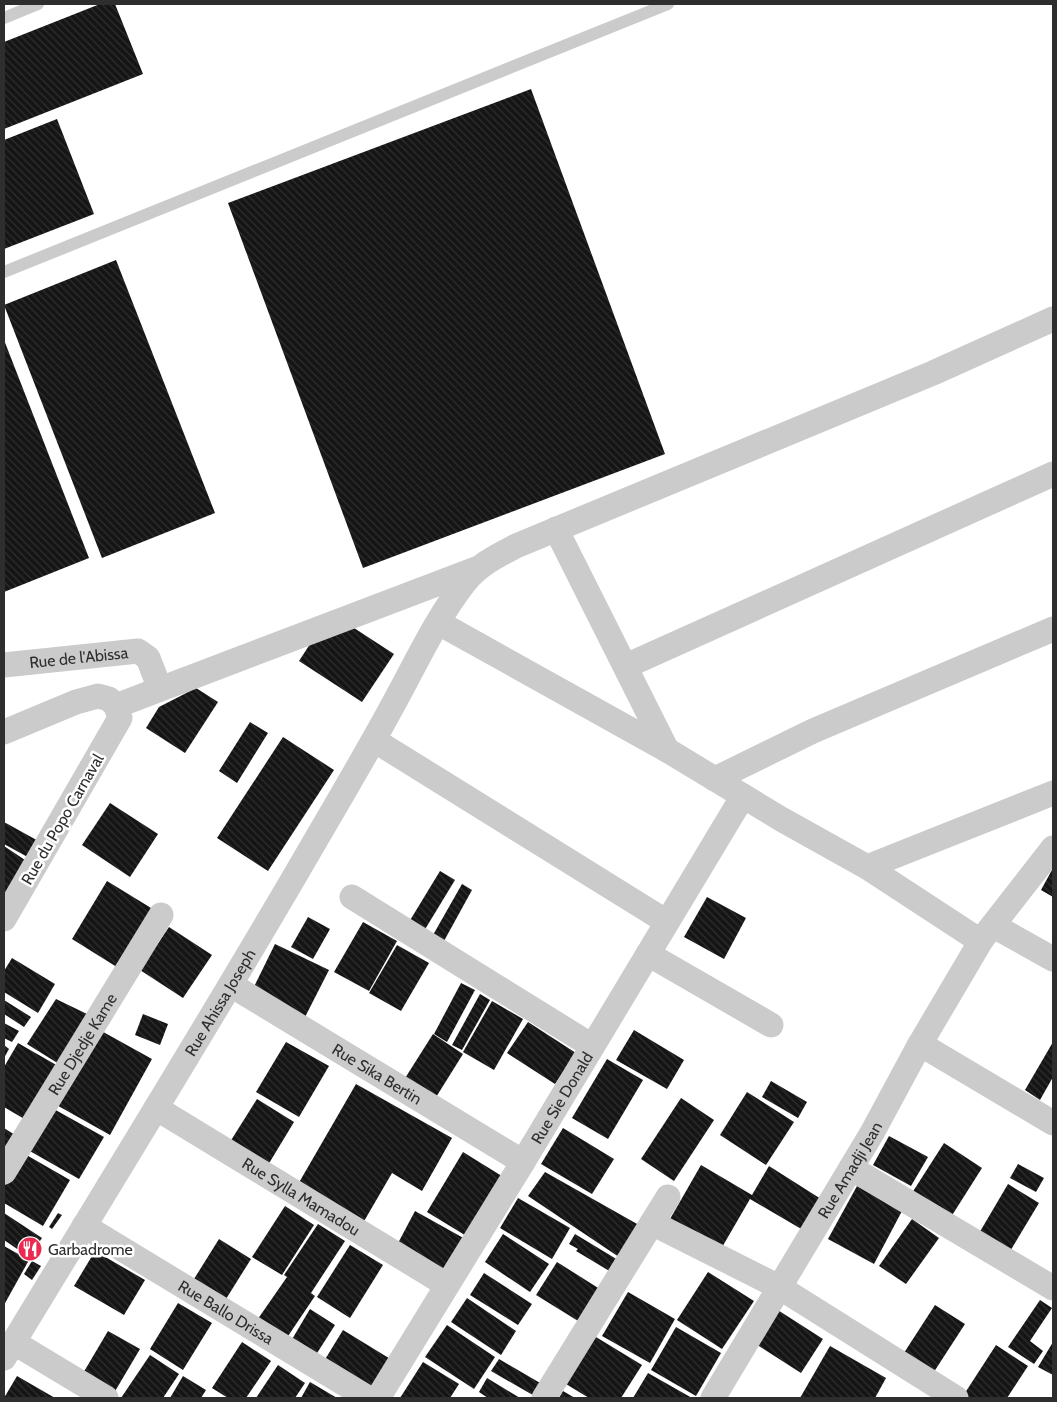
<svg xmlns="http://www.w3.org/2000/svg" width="1057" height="1402" font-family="Cabin,sans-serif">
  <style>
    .building { fill: url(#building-back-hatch) }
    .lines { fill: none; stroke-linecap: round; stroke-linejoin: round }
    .service { stroke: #cbcbcb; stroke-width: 12 }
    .minor { stroke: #cbcbcb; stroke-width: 25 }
    .labels { text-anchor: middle; stroke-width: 5; stroke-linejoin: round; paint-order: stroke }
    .street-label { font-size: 16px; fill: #2e2e2e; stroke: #fff }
    .poi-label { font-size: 16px; fill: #2e2e2e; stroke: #fff; text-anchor: start }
  </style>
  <defs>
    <pattern id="building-back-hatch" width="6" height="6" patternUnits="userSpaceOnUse" patternTransform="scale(1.25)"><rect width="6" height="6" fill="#151515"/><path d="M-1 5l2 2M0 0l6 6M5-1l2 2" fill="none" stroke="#2f2f2f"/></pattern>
  </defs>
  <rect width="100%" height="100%" fill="#fff"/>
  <g class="building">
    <polygon points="100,4 115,4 143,74 4,129 4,42"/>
    <polygon points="531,89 665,454 363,568 228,203"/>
    <polygon points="57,119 94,214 4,249 4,140"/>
    <polygon points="116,260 215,513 102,558 4,305"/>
    <polygon points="4,340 89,558 4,592"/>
    <polygon points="354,628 394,654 362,702 299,661 312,641"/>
    <polygon points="196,688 218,702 185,753 146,728 159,707"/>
    <polygon points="250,722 268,733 237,783 219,771"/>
    <polygon points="283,737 334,770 268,871 217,838"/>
    <polygon points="110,803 158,834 130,877 82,845"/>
    <polygon points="4,822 42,843 33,860 4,844"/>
    <polygon points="4,846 31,864 4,907"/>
    <polygon points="1053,868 1053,897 1041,890"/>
    <polygon points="440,871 455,880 424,931 409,922"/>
    <polygon points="107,881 156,911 120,969 72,939"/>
    <polygon points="462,884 472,890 444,941 433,935"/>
    <polygon points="707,897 746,918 724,959 684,937"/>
    <polygon points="308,917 330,929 313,959 291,947"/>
    <polygon points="363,922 397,941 369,991 334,972"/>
    <polygon points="169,927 212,955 183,998 140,970"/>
    <polygon points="275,944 329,970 303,1021 250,995"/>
    <polygon points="397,945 429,963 401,1011 369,993"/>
    <polygon points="12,958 55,984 38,1013 4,992 4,971"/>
    <polygon points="461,983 475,990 447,1042 434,1034"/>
    <polygon points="480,994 490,1000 462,1050 452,1045"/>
    <polygon points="56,999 87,1014 59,1064 27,1044"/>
    <polygon points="4,1000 31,1017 24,1027 4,1014"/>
    <polygon points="492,1001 523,1019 494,1070 463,1052"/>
    <polygon points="143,1014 168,1024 160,1045 135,1035"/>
    <polygon points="528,1022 576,1053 555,1084 507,1053"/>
    <polygon points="4,1023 19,1031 12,1042 4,1038"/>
    <polygon points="96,1028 152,1059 110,1135 53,1103"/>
    <polygon points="634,1030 684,1060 667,1089 616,1060"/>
    <polygon points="433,1034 463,1054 433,1102 402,1083"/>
    <polygon points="286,1042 329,1066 299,1117 256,1092"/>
    <polygon points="1053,1042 1053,1077 1040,1100 1025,1090"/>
    <polygon points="18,1043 58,1066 26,1120 4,1107 4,1067"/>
    <polygon points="4,1045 9,1049 4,1058"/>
    <polygon points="607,1059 643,1080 608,1139 572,1118"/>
    <polygon points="771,1081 807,1102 798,1118 762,1097"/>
    <polygon points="356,1084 452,1138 422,1191 392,1173 363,1223 297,1186"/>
    <polygon points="747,1092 794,1122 766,1165 720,1135"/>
    <polygon points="681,1098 714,1120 674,1181 641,1159"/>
    <polygon points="257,1099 294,1122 268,1165 230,1142"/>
    <polygon points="52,1108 104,1137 79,1179 28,1150"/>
    <polygon points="4,1128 15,1135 4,1152"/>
    <polygon points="563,1128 614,1159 592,1194 541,1164"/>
    <polygon points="889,1136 928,1157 911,1186 873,1165"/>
    <polygon points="944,1143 982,1168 951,1217 912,1193"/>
    <polygon points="463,1152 505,1178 468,1237 427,1212"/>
    <polygon points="23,1153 70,1180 43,1226 4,1203 4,1187"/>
    <polygon points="1018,1164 1044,1178 1036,1192 1010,1178"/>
    <polygon points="701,1165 752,1195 769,1166 821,1199 803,1230 750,1199 721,1249 670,1219"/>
    <polygon points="545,1172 646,1229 625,1261 528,1196"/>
    <polygon points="1008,1184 1039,1203 1009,1253 978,1235"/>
    <polygon points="857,1186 902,1211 874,1264 828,1239"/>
    <polygon points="518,1198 570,1228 552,1259 500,1228"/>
    <polygon points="285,1206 314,1225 282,1275 252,1257"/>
    <polygon points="415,1211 467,1240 448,1274 397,1245"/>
    <polygon points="4,1213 42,1238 29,1257 4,1240"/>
    <polygon points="58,1213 62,1215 52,1229 49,1227"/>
    <polygon points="912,1219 939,1238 906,1284 879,1266"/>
    <polygon points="318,1224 345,1241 311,1293 315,1296 282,1345 253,1326 287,1277 284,1275"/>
    <polygon points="503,1234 549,1264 530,1292 485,1262"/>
    <polygon points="575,1234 618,1260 611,1272 576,1251 578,1249 569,1244"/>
    <polygon points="219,1239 251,1259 221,1307 189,1287"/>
    <polygon points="350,1245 383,1265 350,1318 317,1297"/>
    <polygon points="4,1246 29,1260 4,1305"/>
    <polygon points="95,1251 145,1280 124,1315 74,1286"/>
    <polygon points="32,1261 41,1266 32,1280 24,1274"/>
    <polygon points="557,1262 603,1291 583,1324 536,1295"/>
    <polygon points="708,1272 754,1301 722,1349 677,1320"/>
    <polygon points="484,1273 532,1304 518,1325 470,1295"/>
    <polygon points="628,1292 675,1319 650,1363 602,1336"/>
    <polygon points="467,1298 516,1331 501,1355 451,1322"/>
    <polygon points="1040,1300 1052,1308 1030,1341 1043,1351 1034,1364 1008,1347"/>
    <polygon points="178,1303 212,1323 183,1370 150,1349"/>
    <polygon points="935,1305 965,1324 930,1378 900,1359"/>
    <polygon points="773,1307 823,1339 801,1373 751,1341"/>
    <polygon points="310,1309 335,1325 312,1361 288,1346"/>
    <polygon points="447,1325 495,1357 474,1389 425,1357"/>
    <polygon points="676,1327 721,1353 696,1396 651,1370"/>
    <polygon points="343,1330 392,1360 371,1396 321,1366"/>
    <polygon points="108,1331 140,1349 111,1398 79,1380"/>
    <polygon points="591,1334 642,1365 621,1398 589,1398 561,1381"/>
    <polygon points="242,1342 271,1361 246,1398 228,1398 212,1388"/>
    <polygon points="1053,1342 1053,1375 1038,1367"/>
    <polygon points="996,1345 1028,1366 1007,1398 966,1398 963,1396"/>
    <polygon points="830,1346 886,1378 875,1398 800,1398"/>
    <polygon points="150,1355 179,1374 163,1398 121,1398"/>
    <polygon points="499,1359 547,1387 538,1398 491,1371"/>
    <polygon points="423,1362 459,1384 450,1398 400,1398"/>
    <polygon points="278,1365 305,1383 295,1398 256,1398"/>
    <polygon points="648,1373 692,1398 633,1398"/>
    <polygon points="17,1376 55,1398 4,1398"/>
    <polygon points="183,1376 206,1390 201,1398 170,1398"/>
    <polygon points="487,1378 520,1398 488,1398 479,1392"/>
    <polygon points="310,1382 337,1398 301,1398"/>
    <polygon points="563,1391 575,1398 559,1398"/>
  </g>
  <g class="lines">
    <g class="service">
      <polyline points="4,18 38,4"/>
      <polyline points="4,272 668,4"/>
    </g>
    <g class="minor">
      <polyline points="556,529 667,750 781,819 867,867 971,935 982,939 1053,848"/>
      <polyline points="439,623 667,750"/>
      <path id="s1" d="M4 665 138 651 148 658 160 689"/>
      <polyline points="626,666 1053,474"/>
      <polyline points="116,706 476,569"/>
      <polyline points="4,732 76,702 98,696 109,699 116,706 120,718 4,919"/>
      <polyline points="374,740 667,922"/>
      <polyline points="715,779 813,731 1053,629"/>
      <polyline points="867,867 1053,793"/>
      <polyline points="352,897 592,1046"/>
      <polyline points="994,926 1053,959"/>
      <polyline points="648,954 771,1025"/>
      <path id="s2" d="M231 985 523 1162"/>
      <polyline points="920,1044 1053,1123"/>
      <path id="s3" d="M156 1108 447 1285"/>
      <polyline points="851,1168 1053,1288"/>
      <path id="s4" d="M4 1172 161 915"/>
      <polyline points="652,1223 779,1287 956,1398"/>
      <path id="s5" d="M84 1226 368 1398"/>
      <polyline points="13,1342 106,1398"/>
      <path id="s6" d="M4 1358C105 1191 209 1024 307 855 336 805 366 755 394 703 416 663 436 619 465 582 478 565 497 556 516 546L933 373 1053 319"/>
      <path id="s7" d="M378 1398 523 1162 743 796"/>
      <polyline points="544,1398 668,1197"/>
      <path id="s8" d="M713 1398 872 1133 920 1044 982 939"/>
    </g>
  </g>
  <defs>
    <symbol id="restaurant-disc" viewBox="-11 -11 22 22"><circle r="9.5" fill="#ec2950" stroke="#fff"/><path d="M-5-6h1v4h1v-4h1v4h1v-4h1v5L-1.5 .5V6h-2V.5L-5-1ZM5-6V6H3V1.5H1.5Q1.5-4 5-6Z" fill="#fff"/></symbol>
  </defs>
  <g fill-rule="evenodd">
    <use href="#restaurant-disc" x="16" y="1235" width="28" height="28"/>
  </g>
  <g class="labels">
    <g class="street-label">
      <text dy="6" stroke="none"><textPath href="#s1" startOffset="75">Rue de l'Abissa</textPath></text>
      <text transform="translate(62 819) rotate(-60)" y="6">Rue du Popo Carnaval</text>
      <text dy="6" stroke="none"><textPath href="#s6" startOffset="416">Rue Ahissa Joseph</textPath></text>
      <text dy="6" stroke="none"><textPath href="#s4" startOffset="150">Rue Djedje Kame</textPath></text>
      <text dy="6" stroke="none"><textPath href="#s2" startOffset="171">Rue Sika Bertin</textPath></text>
      <text dy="6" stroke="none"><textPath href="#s7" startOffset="352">Rue Sie Donald</textPath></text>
      <text dy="6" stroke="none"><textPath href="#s8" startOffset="266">Rue Amadji Jean</textPath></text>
      <text dy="6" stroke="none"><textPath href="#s3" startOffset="170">Rue Sylla Mamadou</textPath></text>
      <text dy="6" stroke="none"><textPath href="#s5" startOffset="166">Rue Ballo Drissa</textPath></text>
    </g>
    <g class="poi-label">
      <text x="48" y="1255">Garbadrome</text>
    </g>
  </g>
  <rect width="1057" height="1402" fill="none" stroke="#2e2e2e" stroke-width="10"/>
</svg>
